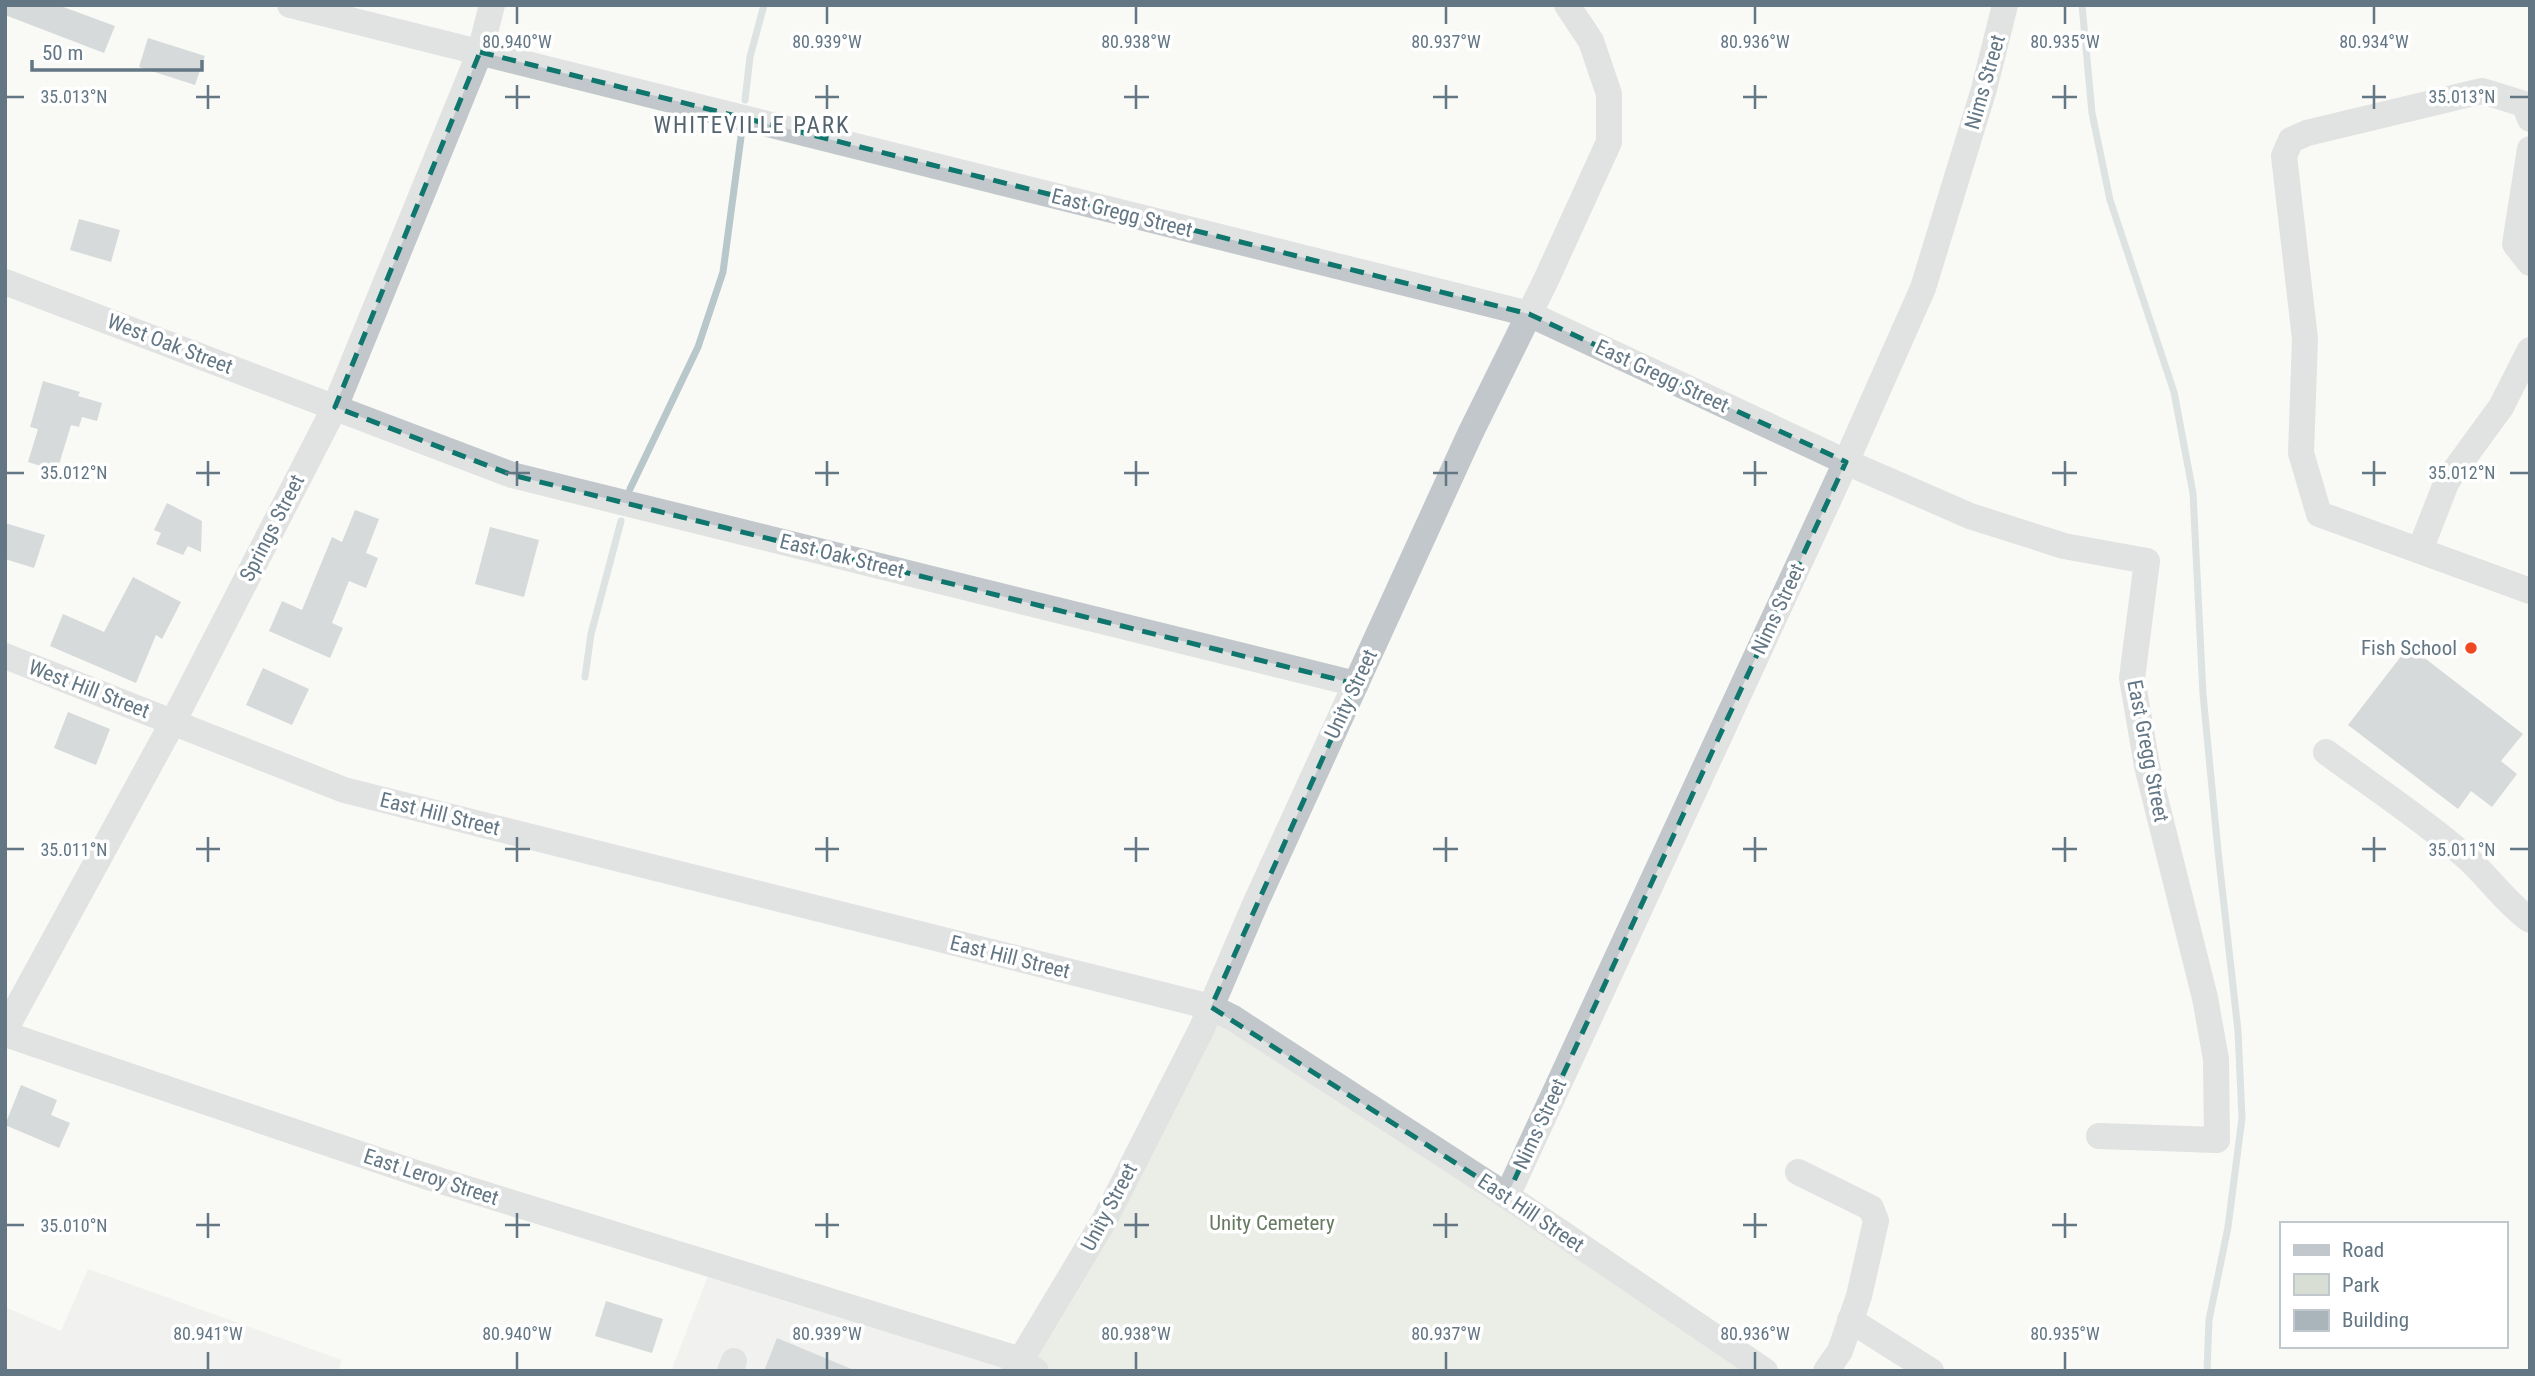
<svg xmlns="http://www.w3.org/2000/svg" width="2535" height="1376" font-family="'Roboto Condensed',sans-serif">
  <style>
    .built { fill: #e7e8e7 }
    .green { fill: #d9ded5 }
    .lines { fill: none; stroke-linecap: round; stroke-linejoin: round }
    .stream { stroke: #b8c7ca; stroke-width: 7 }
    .building { fill: #aab4bb }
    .minor { stroke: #c2c7cb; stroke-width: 26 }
    .marked { fill: none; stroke: #0f766e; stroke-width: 5; stroke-dasharray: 14 9; stroke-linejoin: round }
    .ticks { fill: none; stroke: #627684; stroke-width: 2.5 }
    .poi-dot { fill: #f04820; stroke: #fff; stroke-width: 2.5 }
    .labels { text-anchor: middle; stroke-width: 7; stroke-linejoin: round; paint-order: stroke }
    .street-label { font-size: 21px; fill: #627684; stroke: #fff }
    .poi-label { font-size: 21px; fill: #627684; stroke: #fff; text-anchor: end }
    .park-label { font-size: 21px; fill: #677a61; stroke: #fff }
    .neighbourhood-label { font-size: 23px; letter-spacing: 2px; fill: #54646e; stroke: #fff }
    .ticks-label { font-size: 18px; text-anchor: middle; fill: #627684; stroke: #fff; stroke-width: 7; stroke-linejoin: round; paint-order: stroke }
  </style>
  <rect width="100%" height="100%" fill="#f9f9f6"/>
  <g class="built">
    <polygon points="711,1268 1019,1371 671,1371"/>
    <polygon points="88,1269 342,1360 338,1371 5,1371 5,1307 61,1331"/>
  </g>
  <polygon class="green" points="1212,1013 1758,1371 1019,1371"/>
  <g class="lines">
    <g class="stream">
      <polyline points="2082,5 2092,113 2110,200 2174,392 2193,493 2203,694 2218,851 2238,1031 2242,1118 2228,1227 2209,1320 2207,1371"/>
      <polyline points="745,100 750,57 764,5"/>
      <polyline points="630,489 698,347 723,272 741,137"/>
      <polyline points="585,677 591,634 621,521"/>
    </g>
  </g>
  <g class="building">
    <polygon points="5,5 58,5 115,26 104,53 5,15"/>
    <polygon points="148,38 205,56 195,85 139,67"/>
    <polygon points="79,219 120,230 111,262 70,250"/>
    <polygon points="43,381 80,392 78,396 102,403 97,421 82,417 79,427 71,425 57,471 28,462 38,429 30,427"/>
    <polygon points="167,503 202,521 201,552 188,546 183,555 156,544 161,533 154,530"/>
    <polygon points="355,510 379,519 366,553 378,558 366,588 349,581 332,623 343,628 330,658 269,631 282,601 302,610 332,537 342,542"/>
    <polygon points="5,523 45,535 34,568 5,559"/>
    <polygon points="490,527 539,540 524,597 475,584"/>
    <polygon points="133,577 181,602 162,639 156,635 136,683 50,646 63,614 104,632"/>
    <polygon points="2409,646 2523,734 2501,761 2517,774 2492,807 2471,791 2458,809 2348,725"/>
    <polygon points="263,668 309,689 292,725 246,705"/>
    <polygon points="68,712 110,729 96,765 54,748"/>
    <polygon points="21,1085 57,1100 51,1115 70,1123 59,1148 5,1125"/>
    <polygon points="606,1301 663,1319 652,1353 595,1336"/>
    <polygon points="777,1338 854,1370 854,1371 764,1371"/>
  </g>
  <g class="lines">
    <g class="minor">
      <polyline points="290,5 1529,314 1846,462 1970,516 2064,546 2147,561 2132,678 2147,766 2205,998 2216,1059 2217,1140 2099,1136"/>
      <polyline points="2530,119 2524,104 2482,91 2307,133 2291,140 2284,156 2305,339 2301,453 2319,514 2530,591"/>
      <polyline points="2530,149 2515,244 2530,263"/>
      <polyline points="5,282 512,475 1356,684"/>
      <polyline points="2420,550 2447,481 2501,407 2530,350"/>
      <polyline points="5,656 344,790 1211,1007 1233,1018 1507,1196 1765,1371"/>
      <path d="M2326 752C2372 786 2421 818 2465 856 2488 876 2505 902 2530 920"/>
      <polyline points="5,1030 173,722 335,407 480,52 492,5"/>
      <polyline points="5,1034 422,1175 1021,1360 1036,1371"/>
      <polyline points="1798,1172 1871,1208 1876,1221 1859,1296 1840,1351 1826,1371"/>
      <polyline points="1507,1196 1846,462 1923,288 1984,89 2005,5"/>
      <polyline points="1850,1320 1931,1371"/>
      <polyline points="730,1371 734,1361"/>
      <polyline points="1014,1371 1105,1219 1201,1030 1256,902 1470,434 1546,280 1609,142 1609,94 1591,41 1567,5"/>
    </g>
  </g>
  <path d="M0 0H2535V1376H0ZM480 52 1529 314 1846 462 1507 1196 1211 1007 1356 684 512 475 335 407Z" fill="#f9f9f6" fill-opacity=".55" fill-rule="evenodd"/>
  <path class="marked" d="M480 52 1529 314 1846 462 1507 1196 1211 1007 1356 684 512 475 335 407Z"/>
  <path class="ticks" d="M517 7V24M827 7V24M1136 7V24M1446 7V24M1755 7V24M2065 7V24M2374 7V24M208 85V109M517 85V109M827 85V109M1136 85V109M1446 85V109M1755 85V109M2065 85V109M2374 85V109M7 97H24M196 97H220M505 97H530M815 97H839M1124 97H1149M1433 97H1458M1743 97H1767M2052 97H2077M2362 97H2386M2510 97H2528M208 461V486M517 461V486M827 461V486M1136 461V486M1446 461V486M1755 461V486M2065 461V486M2374 461V486M7 473H24M196 473H220M505 473H530M815 473H839M1124 473H1149M1433 473H1458M1743 473H1767M2052 473H2077M2362 473H2386M2510 473H2528M208 837V862M517 837V862M827 837V862M1136 837V862M1446 837V862M1755 837V862M2065 837V862M2374 837V862M7 849H24M196 849H220M505 849H530M815 849H839M1124 849H1149M1433 849H1458M1743 849H1767M2052 849H2077M2362 849H2386M2510 849H2528M208 1213V1238M517 1213V1238M827 1213V1238M1136 1213V1238M1446 1213V1238M1755 1213V1238M2065 1213V1238M7 1225H24M196 1225H220M505 1225H530M815 1225H839M1124 1225H1149M1433 1225H1458M1743 1225H1767M2052 1225H2077M208 1352V1369M517 1352V1369M827 1352V1369M1136 1352V1369M1446 1352V1369M1755 1352V1369M2065 1352V1369"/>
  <circle class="poi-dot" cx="2471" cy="648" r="7"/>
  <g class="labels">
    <g class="street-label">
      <text transform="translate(1985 82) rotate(-74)" y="7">Nims Street</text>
      <text transform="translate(1122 213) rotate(14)" y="7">East Gregg Street</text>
      <text transform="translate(170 344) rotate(21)" y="7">West Oak Street</text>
      <text transform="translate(1662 376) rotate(25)" y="7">East Gregg Street</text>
      <text transform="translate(272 528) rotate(-63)" y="7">Springs Street</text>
      <text transform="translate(842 556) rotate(14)" y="7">East Oak Street</text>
      <text transform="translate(1778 609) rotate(-65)" y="7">Nims Street</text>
      <text transform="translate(89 689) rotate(21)" y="7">West Hill Street</text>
      <text transform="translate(1351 694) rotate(-65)" y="7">Unity Street</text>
      <text transform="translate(2148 751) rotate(79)" y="7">East Gregg Street</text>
      <text transform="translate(440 814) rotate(14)" y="7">East Hill Street</text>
      <text transform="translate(1010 957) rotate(14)" y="7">East Hill Street</text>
      <text transform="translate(1540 1124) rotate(-65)" y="7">Nims Street</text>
      <text transform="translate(431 1177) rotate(18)" y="7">East Leroy Street</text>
      <text transform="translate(1109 1207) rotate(-62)" y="7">Unity Street</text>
      <text transform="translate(1531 1213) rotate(34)" y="7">East Hill Street</text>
    </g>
    <g class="poi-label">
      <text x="2457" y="655">Fish School</text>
    </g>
    <g class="park-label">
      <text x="1272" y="1230">Unity Cemetery</text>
    </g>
    <g class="neighbourhood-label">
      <text x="752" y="133">WHITEVILLE PARK</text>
    </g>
  </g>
  <g class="ticks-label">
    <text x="517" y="48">80.940°W</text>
    <text x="827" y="48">80.939°W</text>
    <text x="1136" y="48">80.938°W</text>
    <text x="1446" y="48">80.937°W</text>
    <text x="1755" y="48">80.936°W</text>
    <text x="2065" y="48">80.935°W</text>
    <text x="2374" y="48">80.934°W</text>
    <text x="74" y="103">35.013°N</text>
    <text x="2462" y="103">35.013°N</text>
    <text x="74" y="479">35.012°N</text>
    <text x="2462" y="479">35.012°N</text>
    <text x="74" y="856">35.011°N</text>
    <text x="2462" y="856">35.011°N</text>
    <text x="74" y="1232">35.010°N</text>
    <text x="208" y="1340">80.941°W</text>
    <text x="517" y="1340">80.940°W</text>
    <text x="827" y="1340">80.939°W</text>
    <text x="1136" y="1340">80.938°W</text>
    <text x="1446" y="1340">80.937°W</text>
    <text x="1755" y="1340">80.936°W</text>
    <text x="2065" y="1340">80.935°W</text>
  </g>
  <rect width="2535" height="1376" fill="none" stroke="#627684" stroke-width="14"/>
  <rect x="2280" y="1222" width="228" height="126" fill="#ffffff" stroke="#c0c8ce" stroke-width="2"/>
  <rect x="2294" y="1245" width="35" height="10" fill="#c2c7cb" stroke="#c0c8ce" stroke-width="2"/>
  <text x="2342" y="1257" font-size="21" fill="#627684">Road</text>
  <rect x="2294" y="1274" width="35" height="21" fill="#d9ded5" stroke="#c0c8ce" stroke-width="2"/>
  <text x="2342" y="1292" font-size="21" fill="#627684">Park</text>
  <rect x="2294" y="1310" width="35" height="21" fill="#aab4bb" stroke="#c0c8ce" stroke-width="2"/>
  <text x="2342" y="1327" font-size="21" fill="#627684">Building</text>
  <path d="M32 60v10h170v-10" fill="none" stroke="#627684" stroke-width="3.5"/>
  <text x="42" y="60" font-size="21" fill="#627684" stroke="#ffffff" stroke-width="5" paint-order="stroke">50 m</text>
</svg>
